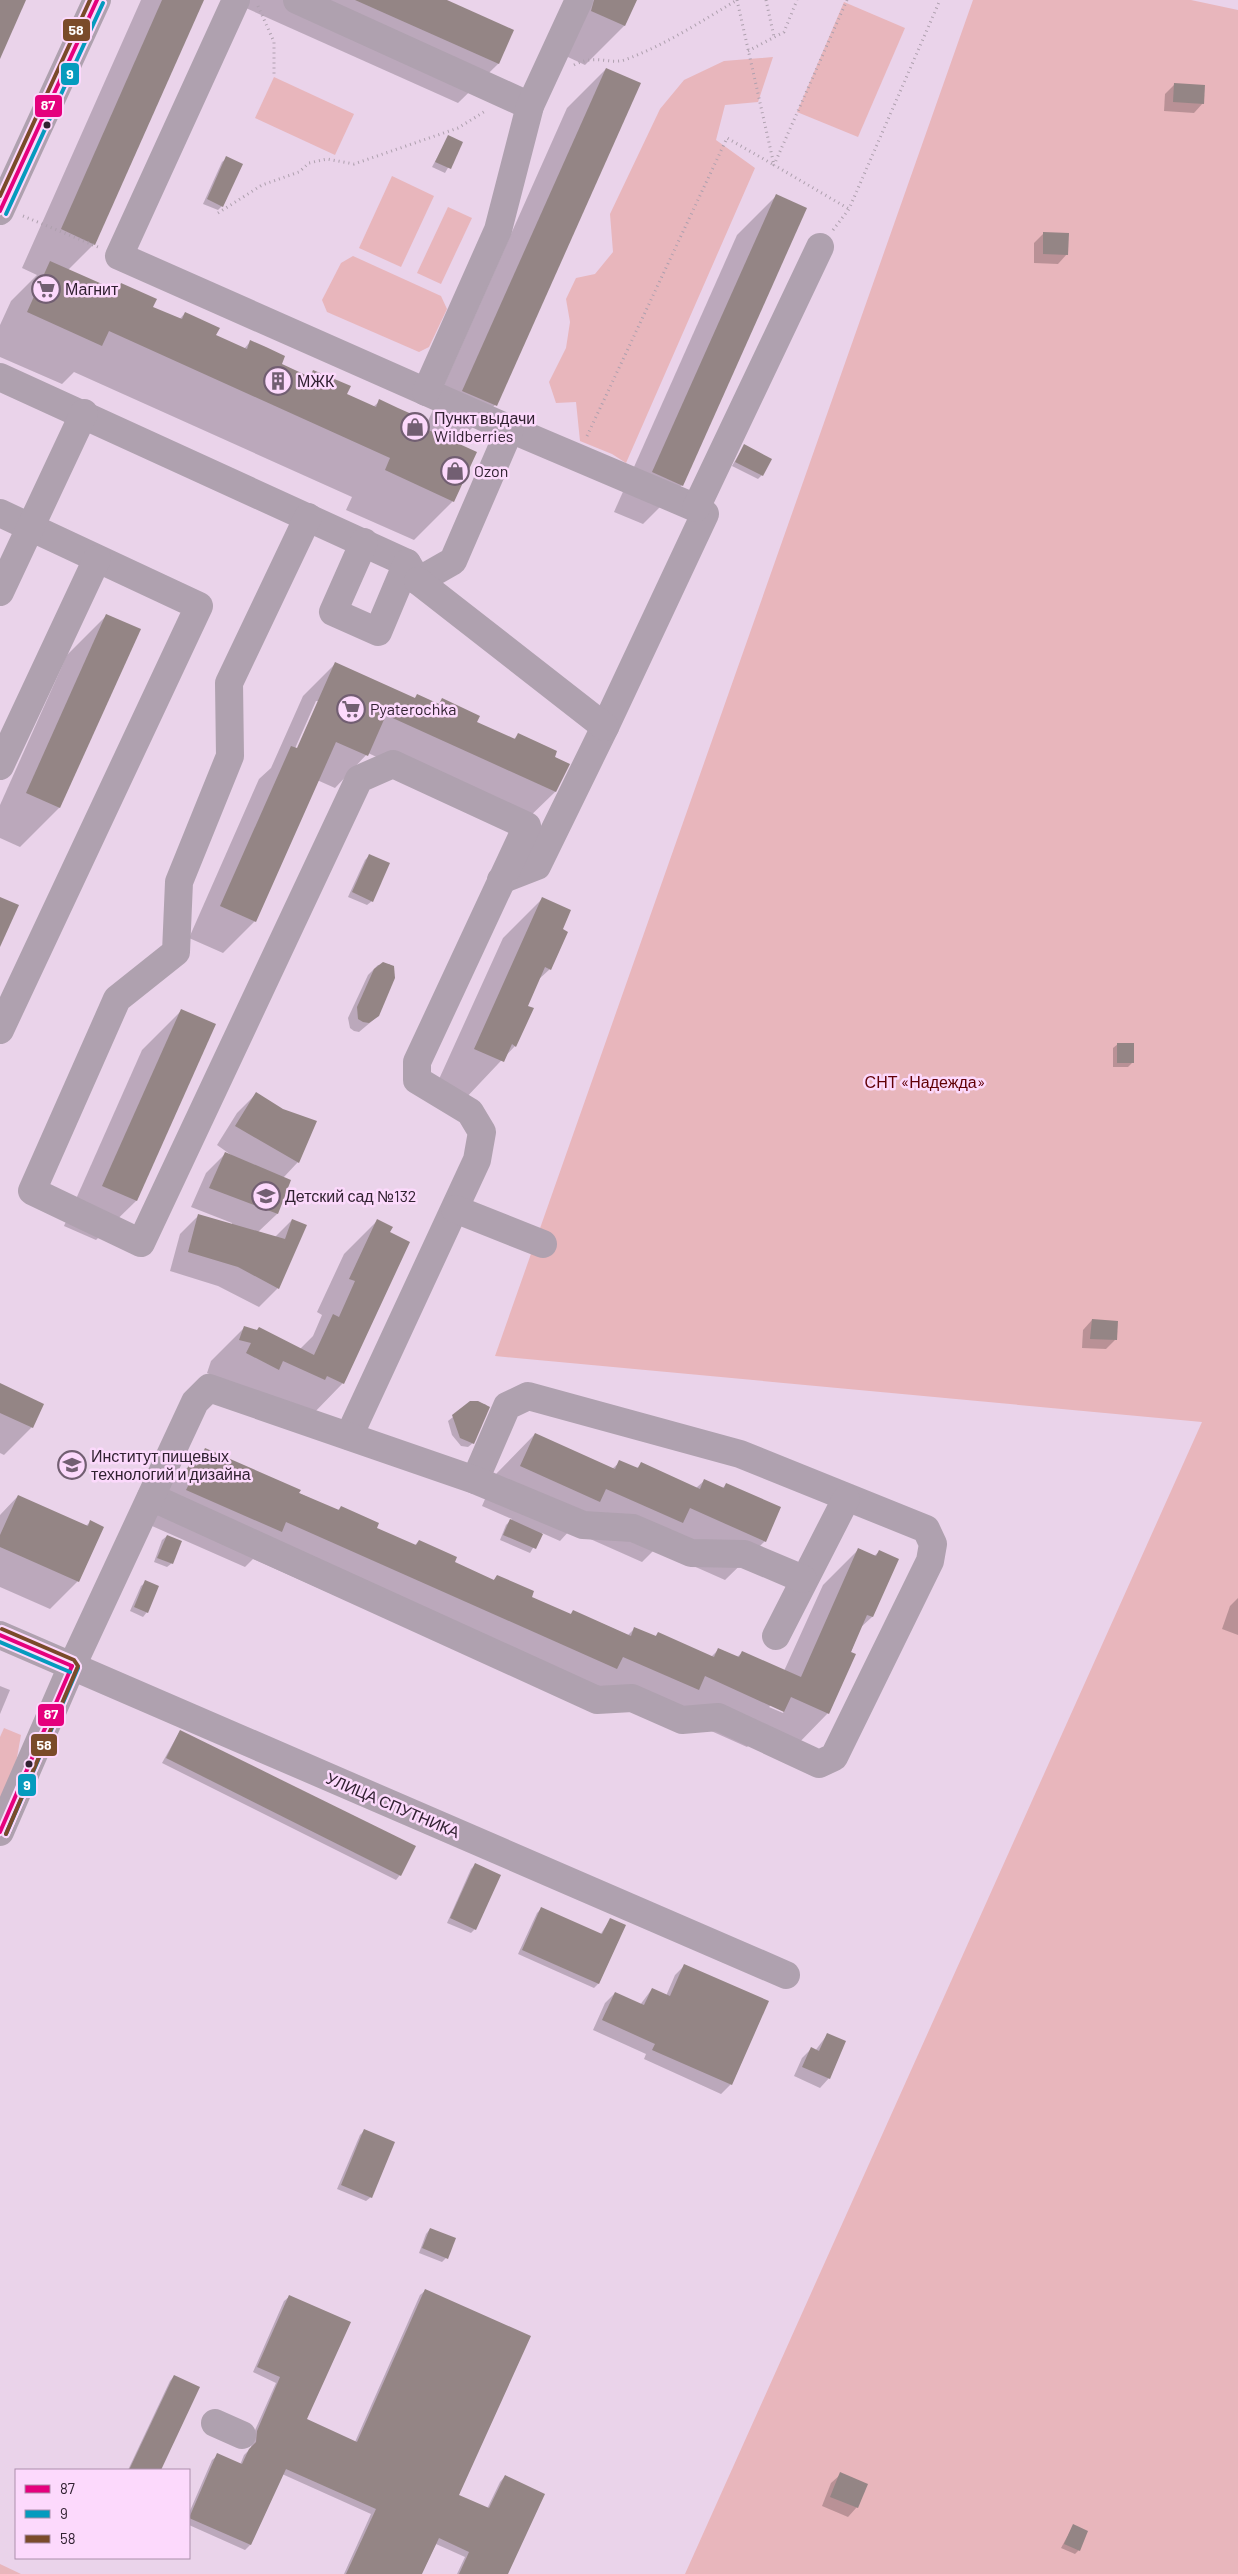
<svg xmlns="http://www.w3.org/2000/svg" width="1238" height="2574" font-family="Barlow,sans-serif">
  <style>
    .green { fill: #e8b6bc }
    .shadow { fill: #0003; fill-rule: evenodd }
    .building { fill: #948585 }
    .lines { fill: none; stroke-linecap: round; stroke-linejoin: round }
    .path { stroke: #aea0ae; stroke-width: 3; stroke-dasharray: 1 4; stroke-linecap: butt }
    .minor { stroke: #afa1af; stroke-width: 28 }
    .bus-1-casing { stroke: #fcd9fc; stroke-width: 8 }
    .bus-2-casing { stroke: #fcd9fc; stroke-width: 8 }
    .bus-3-casing { stroke: #fcd9fc; stroke-width: 8 }
    .bus-1 { stroke: #e5007d; stroke-width: 4 }
    .bus-2 { stroke: #059bbe; stroke-width: 4 }
    .bus-3 { stroke: #7a4b2a; stroke-width: 4 }
    .bus-dot { fill: #312131; stroke: #fcd9fc; stroke-width: 2 }
    .labels { text-anchor: middle; stroke-width: 5; stroke-linejoin: round; paint-order: stroke }
    .poi-label { font-size: 16px; fill: #312131; stroke: #fcd9fc; text-anchor: start }
    .park-label { font-size: 16px; fill: #610006; stroke: #fcd9fc }
    .street-label { font-size: 16px; fill: #312131; stroke: #fcd9fc }
    .line-badge { stroke: #fcd9fc; stroke-width: 2 }
    .badge-label { font-size: 14px; text-anchor: middle; font-weight: bold; fill: #fff }
  </style>
  <rect width="100%" height="100%" fill="#ead3ea"/>
  <g class="green">
    <polygon points="973,0 1191,0 1238,10 1238,2574 685,2574 1202,1422 495,1356"/>
    <polygon points="844,2 905,28 858,137 797,112"/>
    <polygon points="773,57 758,102 725,105 716,140 755,168 626,463 612,454 580,441 576,402 556,403 549,382 566,348 570,322 566,299 576,278 595,274 613,252 610,214 660,109 684,80 724,61"/>
    <polygon points="274,77 354,114 335,155 255,118"/>
    <polygon points="392,176 434,196 401,267 359,248"/>
    <polygon points="448,207 472,218 441,284 417,273"/>
    <polygon points="353,256 441,296 447,309 429,347 419,352 327,312 322,300 341,263"/>
    <polygon points="4,1728 21,1735 9,1802 0,1820 0,1737"/>
    <polygon points="0,2564 21,2574 0,2574"/>
  </g>
  <g class="shadow">
    <polygon points="141,0 202,0 94,244 68,270 115,291 122,284 151,307 179,320 185,313 215,336 244,349 250,342 280,365 307,378 314,371 346,395 373,407 380,401 411,424 424,430 567,108 606,69 495,405 456,444 453,501 414,540 346,510 352,497 74,372 62,384 0,357 0,325 11,301 37,275 22,268"/>
    <polygon points="228,0 444,0 512,31 498,64 458,103"/>
    <polygon points="576,0 636,0 624,26 585,65 553,50"/>
    <polygon points="1174,85 1203,103 1194,113 1164,111 1165,94"/>
    <polygon points="449,136 462,143 445,173 432,167"/>
    <polygon points="227,158 222,206 218,210 203,204 222,162"/>
    <polygon points="776,196 682,485 643,524 614,512 737,235"/>
    <polygon points="1044,233 1067,254 1058,264 1034,263 1034,243"/>
    <polygon points="744,446 762,475 758,479 732,466"/>
    <polygon points="107,615 59,808 20,847 0,838 0,805 67,655"/>
    <path d="M335 664 414 699 417 696 437 705 442 700 476 723 513 740 518 735 568 765 555 792 522 824 368 753 335 788 317 780 255 921 223 953 189 938 259 779 271 768 303 696ZM316 701H319L296 754 293 753Z"/>
    <polygon points="369,856 372,901 367,905 348,897 365,860"/>
    <polygon points="542,899 561,930 550,969 538,980 527,1006 515,1046 463,1101 435,1088 503,938"/>
    <polygon points="389,964 393,967 378,1016 359,1032 354,1031 350,1028 348,1018 368,975 378,965"/>
    <polygon points="182,1010 214,1025 136,1201 96,1240 64,1226 142,1050"/>
    <polygon points="1118,1044 1132,1063 1128,1067 1113,1067 1113,1048"/>
    <polygon points="256,1094 298,1162 283,1178 290,1181 277,1214 258,1232 275,1237 292,1220 278,1288 259,1307 218,1286 170,1271 180,1234 199,1215 232,1225 232,1223 191,1207 206,1173 225,1154 234,1157 217,1145 237,1113"/>
    <polygon points="377,1221 343,1383 310,1417 207,1373 211,1361 245,1327 300,1349 313,1336 322,1315 317,1312 344,1254"/>
    <polygon points="1092,1320 1115,1340 1106,1349 1082,1348 1083,1330"/>
    <polygon points="0,1385 32,1427 4,1455 0,1453"/>
    <polygon points="471,1403 485,1404 488,1407 473,1443 468,1447 461,1446 452,1435 448,1421"/>
    <polygon points="535,1434 612,1469 620,1462 636,1469 641,1464 696,1488 704,1481 722,1489 726,1484 765,1541 725,1580 655,1549 642,1562 570,1530 560,1541 542,1533 530,1553 500,1540 506,1525 512,1519 482,1506 496,1474"/>
    <path d="M206 1449 337 1511 341 1507 375 1528 414 1546 419 1541 453 1563 493 1581 497 1576 530 1597 570 1615 573 1611 628 1635 635 1628 655 1637 658 1633 711 1657 719 1649 737 1657 742 1653 784 1671 823 1585 859 1549 874 1556 879 1552 897 1559 872 1617 860 1628 828 1713 793 1749 760 1734 747 1747 673 1714 591 1694 580 1704 253 1559 245 1567 152 1526 155 1500ZM771 1705 784 1711 783 1713 769 1707Z"/>
    <polygon points="18,1496 86,1526 90,1522 78,1581 50,1609 0,1587 0,1515"/>
    <polygon points="167,1536 172,1563 167,1567 154,1562 162,1540"/>
    <polygon points="146,1582 147,1612 143,1617 130,1611 141,1586"/>
    <polygon points="1238,1598 1238,1635 1222,1629 1230,1606"/>
    <polygon points="0,1686 10,1690 0,1714"/>
    <polygon points="180,1731 400,1875 396,1880 162,1763"/>
    <polygon points="475,1865 475,1929 471,1933 447,1923 471,1869"/>
    <polygon points="541,1909 600,1935 610,1920 624,1926 598,1984 594,1988 518,1954 537,1913"/>
    <polygon points="685,1965 731,2084 721,2094 644,2059 646,2054 593,2030 605,2003 615,1993 640,2005 652,1989 666,1996 675,1975"/>
    <polygon points="827,2035 829,2078 820,2088 794,2076 802,2058 811,2049 815,2051"/>
    <polygon points="364,2131 371,2197 366,2201 337,2189 360,2135"/>
    <polygon points="430,2229 446,2258 442,2262 419,2253 426,2234"/>
    <polygon points="426,2290 457,2495 487,2509 500,2482 505,2476 507,2574 457,2574 465,2557 436,2544 421,2574 344,2574 371,2514 282,2474 250,2545 245,2550 189,2525 189,2513 212,2460 218,2455 240,2465 244,2455 251,2448 252,2437 276,2383 253,2372 284,2301 290,2296 306,2420 355,2442 420,2295"/>
    <polygon points="174,2376 198,2387 159,2470 128,2470 170,2381"/>
    <polygon points="841,2474 857,2507 848,2517 822,2506 831,2483"/>
    <polygon points="1073,2526 1079,2550 1075,2554 1061,2548"/>
  </g>
  <g class="building">
    <polygon points="0,0 26,0 0,59"/>
    <polygon points="162,0 204,0 95,245 61,229"/>
    <polygon points="355,0 447,0 514,30 499,64"/>
    <polygon points="594,0 637,0 625,26 591,11"/>
    <polygon points="606,68 641,83 497,406 462,391"/>
    <polygon points="1174,83 1205,85 1204,104 1173,102"/>
    <polygon points="448,135 463,142 451,169 435,162"/>
    <polygon points="226,156 243,164 223,207 207,199"/>
    <polygon points="776,194 807,208 683,486 652,472"/>
    <polygon points="1043,232 1069,233 1068,255 1043,254"/>
    <polygon points="50,261 118,291 121,283 157,299 153,307 182,319 185,312 220,328 216,335 247,349 250,340 266,347 285,356 282,364 310,377 313,370 351,386 347,394 376,407 379,399 398,408 416,416 413,423 477,452 454,502 385,470 390,458 109,331 102,346 27,312"/>
    <polygon points="744,444 772,459 763,476 735,462"/>
    <polygon points="106,614 141,629 60,808 26,793"/>
    <polygon points="335,662 415,698 417,694 439,704 442,698 480,716 477,722 515,739 518,733 557,751 555,757 570,764 556,792 386,715 368,756 336,742 256,922 220,906 291,746 297,748"/>
    <polygon points="369,854 390,863 373,902 352,892"/>
    <polygon points="0,897 19,905 0,947"/>
    <polygon points="542,897 571,910 563,929 568,932 551,970 545,967 528,1006 534,1008 516,1047 512,1044 504,1062 474,1049"/>
    <polygon points="383,962 394,966 395,978 379,1016 369,1023 363,1022 358,1019 357,1007 374,969"/>
    <polygon points="181,1009 216,1024 137,1201 102,1186"/>
    <rect x="1117" y="1043" width="17" height="20"/>
    <polygon points="256,1092 283,1109 317,1121 299,1163 235,1126"/>
    <polygon points="225,1152 291,1180 278,1214 209,1188"/>
    <polygon points="198,1214 285,1239 292,1219 307,1225 279,1289 238,1267 188,1252"/>
    <polygon points="377,1219 393,1227 390,1232 410,1242 344,1384 327,1376 325,1380 283,1361 279,1370 246,1353 251,1343 239,1340 244,1326 257,1330 259,1327 314,1355 333,1314 339,1317 355,1281 349,1279"/>
    <polygon points="1092,1319 1118,1321 1117,1340 1090,1339"/>
    <polygon points="0,1383 44,1404 33,1428 0,1413"/>
    <polygon points="470,1401 478,1401 490,1407 474,1444 460,1438 452,1415"/>
    <polygon points="535,1433 615,1469 619,1460 638,1468 641,1462 700,1489 704,1479 724,1488 726,1483 781,1507 766,1542 690,1508 683,1523 606,1489 600,1502 520,1466"/>
    <polygon points="205,1448 301,1490 299,1493 339,1510 341,1506 379,1523 377,1528 416,1545 419,1540 457,1557 455,1562 494,1580 497,1575 534,1591 532,1597 571,1614 573,1610 631,1636 634,1627 656,1636 658,1632 714,1657 718,1648 739,1657 742,1651 801,1677 858,1548 876,1556 879,1550 899,1559 873,1617 867,1615 851,1652 856,1654 829,1714 791,1697 784,1712 705,1676 699,1690 623,1657 617,1669 286,1522 282,1532 186,1490 191,1480 183,1477 190,1463 197,1466"/>
    <polygon points="18,1495 88,1526 90,1520 104,1527 79,1582 0,1547 0,1535"/>
    <polygon points="510,1519 543,1534 536,1549 503,1535"/>
    <polygon points="167,1535 182,1541 173,1564 157,1558"/>
    <polygon points="145,1580 159,1586 148,1613 134,1607"/>
    <polygon points="180,1730 416,1846 401,1876 166,1758"/>
    <polygon points="475,1863 501,1875 476,1930 450,1918"/>
    <polygon points="541,1907 602,1934 610,1918 626,1925 599,1984 522,1950"/>
    <polygon points="684,1964 769,2001 732,2085 652,2050 655,2044 602,2020 615,1992 644,2005 652,1988 670,1996"/>
    <polygon points="827,2033 846,2041 830,2079 802,2067 811,2047 819,2051"/>
    <polygon points="364,2129 395,2142 372,2198 341,2185"/>
    <polygon points="430,2228 456,2238 448,2259 422,2248"/>
    <polygon points="425,2289 531,2336 459,2495 489,2508 505,2475 545,2494 508,2574 459,2574 469,2552 439,2538 422,2574 346,2574 376,2509 286,2469 251,2545 189,2518 217,2453 242,2464 249,2449 256,2442 257,2431 280,2377 257,2367 289,2295 351,2322 307,2419 357,2442"/>
    <polygon points="174,2375 200,2387 161,2470 129,2470"/>
    <polygon points="840,2472 868,2484 858,2508 830,2497"/>
    <polygon points="1073,2524 1088,2531 1080,2551 1064,2544"/>
  </g>
  <g class="lines">
    <g class="path">
      <polyline points="737,0 774,165"/>
      <polyline points="766,0 774,37"/>
      <polyline points="847,0 774,165 849,209"/>
      <polyline points="258,6 274,42 274,77"/>
      <polyline points="748,51 784,32 797,0"/>
      <path d="M574 65C597 53 610 66 627 59 665 45 702 21 737 0"/>
      <polyline points="218,213 262,185 299,172 309,163 327,159 354,164 458,128 487,110"/>
      <polyline points="23,216 98,247"/>
      <polyline points="833,230 849,209 940,0"/>
      <polyline points="587,436 727,138 774,165"/>
    </g>
    <g class="minor">
      <polyline points="236,0 119,256 510,429 696,508 705,514 605,727 537,866 501,880"/>
      <polyline points="297,0 530,106"/>
      <polyline points="0,211 97,0"/>
      <polyline points="0,377 407,563 418,581 453,561 510,429"/>
      <polyline points="426,392 498,230 530,106 579,0"/>
      <polyline points="696,508 820,247"/>
      <polyline points="0,513 199,606 0,1030"/>
      <polyline points="308,517 229,683 230,756 179,882 176,952 117,999 32,1191 141,1243 359,779 393,764 527,826 417,1062 417,1080 470,1112 482,1132 477,1160 349,1436"/>
      <polyline points="364,542 333,612 378,632 407,563"/>
      <polyline points="418,581 605,727"/>
      <polyline points="0,592 84,413"/>
      <polyline points="0,766 97,559"/>
      <polyline points="455,1209 543,1244"/>
      <polyline points="151,1497 597,1700 632,1698 682,1720 718,1717 819,1764 834,1757 930,1561 933,1544 926,1529 740,1454 528,1396 507,1406 475,1480"/>
      <polyline points="0,1635 786,1975"/>
      <polyline points="776,1636 846,1499"/>
      <polyline points="0,1832 72,1666 195,1402 209,1388 475,1480 583,1525 633,1528 691,1553 744,1554 803,1579"/>
      <polyline points="215,2423 242,2435"/>
    </g>
    <defs>
      <g id="bus-1">
        <polyline points="0,211 97,0"/>
        <polyline points="0,1635 72,1666"/>
        <polyline points="0,1832 72,1666"/>
      </g>
      <g id="bus-2">
        <polyline points="6,214 103,3"/>
        <polyline points="0,1642 70,1672"/>
        <polyline points="6,1834 78,1668"/>
      </g>
      <g id="bus-3">
        <polyline points="0,196 90,0"/>
        <polyline points="2,1629 74,1660 78,1666 6,1834"/>
      </g>
    </defs>
    <use href="#bus-1" class="bus-1-casing"/>
    <use href="#bus-2" class="bus-2-casing"/>
    <use href="#bus-3" class="bus-3-casing"/>
    <use href="#bus-1" class="bus-1"/>
    <use href="#bus-2" class="bus-2"/>
    <use href="#bus-3" class="bus-3"/>
  </g>
  <defs>
    <symbol id="supermarket-ring" viewBox="-11 -11 22 22"><circle r="9.5" fill="#fcd9fc" stroke="#725f72" stroke-width="1.5"/><path d="M-6-5.5h2.5l.6 2H6L4.5 2H-2.5L-4.4-4H-6ZM-1.5 3.2a1.3 1.3 0 1 0 .1 0ZM3 3.2a1.3 1.3 0 1 0 .1 0Z" fill="#725f72"/></symbol>
    <symbol id="building-ring" viewBox="-11 -11 22 22"><circle r="9.5" fill="#fcd9fc" stroke="#725f72" stroke-width="1.5"/><path d="M-4-6H4V6H1V3H-1V6H-4ZM-2.5-4.3h1.7v1.8h-1.7ZM.8-4.3h1.7v1.8H.8ZM-2.5-1h1.7V.8h-1.7ZM.8-1h1.7V.8H.8Z" fill="#725f72"/></symbol>
    <symbol id="shop-ring" viewBox="-11 -11 22 22"><circle r="9.5" fill="#fcd9fc" stroke="#725f72" stroke-width="1.5"/><path d="M-5-2.5h2.3a2.7 3.5 0 0 1 5.4 0H5L5.5 6h-11ZM-1.5-2.5h3a1.5 2.3 0 0 0-3 0Z" fill="#725f72"/></symbol>
    <symbol id="school-ring" viewBox="-11 -11 22 22"><circle r="9.5" fill="#fcd9fc" stroke="#725f72" stroke-width="1.5"/><path d="M0-5L7-2L0 1L-7-2ZM-4 1L0 2.5L4 1V4Q0 6-4 4Z" fill="#725f72"/></symbol>
    <symbol id="university-ring" viewBox="-11 -11 22 22"><circle r="9.5" fill="#fcd9fc" stroke="#725f72" stroke-width="1.5"/><path d="M0-5L7-2L0 1L-7-2ZM-4 1L0 2.5L4 1V4Q0 6-4 4Z" fill="#725f72"/></symbol>
  </defs>
  <g fill-rule="evenodd">
    <use href="#supermarket-ring" x="30" y="273" width="32" height="32"/>
    <use href="#building-ring" x="262" y="365" width="32" height="32"/>
    <use href="#shop-ring" x="399" y="411" width="32" height="32"/>
    <use href="#shop-ring" x="439" y="455" width="32" height="32"/>
    <use href="#supermarket-ring" x="335" y="693" width="32" height="32"/>
    <use href="#school-ring" x="250" y="1180" width="32" height="32"/>
    <use href="#university-ring" x="56" y="1449" width="32" height="32"/>
  </g>
  <g class="bus-dot">
    <circle cx="47" cy="125" r="4.5"/>
    <circle cx="29" cy="1764" r="4.5"/>
  </g>
  <g class="labels">
    <g class="poi-label">
      <text x="65" y="295">Магнит</text>
      <text x="297" y="387">МЖК</text>
      <text x="434" y="424">Пункт выдачи<tspan x="434" dy="18">Wildberries</tspan></text>
      <text x="474" y="477">Ozon</text>
      <text x="370" y="715">Pyaterochka</text>
      <text x="285" y="1202">Детский сад №132</text>
      <text x="91" y="1462">Институт пищевых<tspan x="91" dy="18">технологий и дизайна</tspan></text>
    </g>
    <g class="park-label">
      <text x="925" y="1088">СНТ «Надежда»</text>
    </g>
    <g class="street-label">
      <text transform="translate(393 1805) rotate(23)" y="6">УЛИЦА СПУТНИКА</text>
    </g>
  </g>
  <g class="line-badge">
    <rect x="62" y="18" width="29" height="24" rx="5" fill="#7a4b2a"/>
    <rect x="60" y="62" width="20" height="24" rx="5" fill="#059bbe"/>
    <rect x="34" y="94" width="29" height="24" rx="5" fill="#e5007d"/>
    <rect x="37" y="1703" width="28" height="24" rx="5" fill="#e5007d"/>
    <rect x="30" y="1733" width="28" height="24" rx="5" fill="#7a4b2a"/>
    <rect x="17" y="1773" width="20" height="24" rx="5" fill="#059bbe"/>
  </g>
  <g class="badge-label">
    <text x="76" y="35">58</text>
    <text x="70" y="79">9</text>
    <text x="48" y="110">87</text>
    <text x="51" y="1719">87</text>
    <text x="44" y="1750">58</text>
    <text x="27" y="1790">9</text>
  </g>
  <rect x="15" y="2469" width="175" height="90" fill="#fcd9fc" stroke="#ab8fab"/>
  <rect x="25" y="2485" width="25" height="8" fill="#e5007d" stroke="#ab8fab"/>
  <text x="60" y="2494" font-size="15" fill="#312131">87</text>
  <rect x="25" y="2510" width="25" height="8" fill="#059bbe" stroke="#ab8fab"/>
  <text x="60" y="2519" font-size="15" fill="#312131">9</text>
  <rect x="25" y="2535" width="25" height="8" fill="#7a4b2a" stroke="#ab8fab"/>
  <text x="60" y="2544" font-size="15" fill="#312131">58</text>
</svg>
